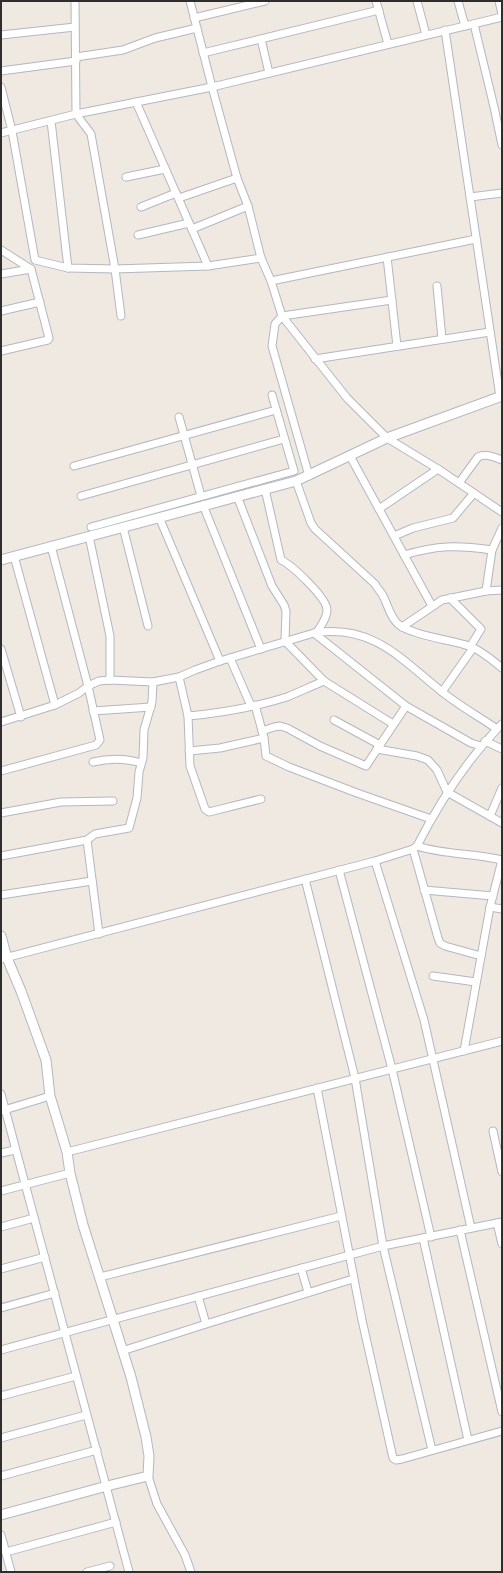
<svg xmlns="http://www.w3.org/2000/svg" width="503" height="1573" font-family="Inter,sans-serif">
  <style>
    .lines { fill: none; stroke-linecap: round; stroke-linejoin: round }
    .street-casing { stroke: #b4b7c1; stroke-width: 9 }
    .secondary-casing { stroke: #b4b7c1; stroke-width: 11 }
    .street { stroke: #fff; stroke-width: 7 }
    .secondary { stroke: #fff; stroke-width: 9 }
  </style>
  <rect width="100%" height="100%" fill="#efe9e1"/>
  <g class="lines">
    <defs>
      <g id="street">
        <polyline points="75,1 76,114 91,134 115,269 121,316"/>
        <polyline points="190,1 212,87 237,178 248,206 261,258 271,281 282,316 347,398 387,438 438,469 502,512"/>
        <polyline points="376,1 388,44"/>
        <polyline points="417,1 426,35"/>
        <polyline points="458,1 465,26"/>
        <polyline points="499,1 502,14"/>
        <polyline points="194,18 265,1"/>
        <polyline points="474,24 494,107 502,145"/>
        <polyline points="445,30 500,397"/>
        <polyline points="1,35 75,27"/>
        <polyline points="261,39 269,73"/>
        <polyline points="203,53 379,10"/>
        <polyline points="76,57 123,50 155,38 197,28"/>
        <polyline points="1,71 76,61"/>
        <polyline points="1,87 12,131 35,260 68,268"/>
        <polyline points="136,102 208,266"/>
        <polyline points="51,121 68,268 115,269 208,266 261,258"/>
        <polyline points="1,133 76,114 212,87 502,17"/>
        <polyline points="126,177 165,169"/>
        <polyline points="470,197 502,193"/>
        <polyline points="179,198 237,178"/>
        <polyline points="141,207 176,193"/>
        <polyline points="192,229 248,206"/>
        <polyline points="138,235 189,223"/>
        <polyline points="1,250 31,269 49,338 48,340 1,351"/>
        <polyline points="387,257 397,346"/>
        <polyline points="1,274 31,269"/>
        <polyline points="271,281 476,239"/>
        <polyline points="437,286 442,339"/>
        <polyline points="1,311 40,302"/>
        <polyline points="315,359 490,332"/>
        <polyline points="179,417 201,496"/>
        <polyline points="350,456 432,606"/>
        <polyline points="74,466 276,410"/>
        <polyline points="309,476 272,346 275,324 282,316 392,300"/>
        <path d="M296 481 311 523 315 529 375 584C377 588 380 591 382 594 388 604 389 616 398 624 411 635 451 640 469 646 481 650 492 660 502 668"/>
        <path d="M459 483 478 457C486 453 494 457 502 460"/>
        <path d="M265 489 281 560C292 565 327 598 327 610 327 619 321 625 317 632"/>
        <polyline points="81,496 284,439"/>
        <polyline points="237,496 272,586 284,605 286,611 285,641 324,681 393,724"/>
        <polyline points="203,505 261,649"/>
        <polyline points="379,509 438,469"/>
        <polyline points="159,517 220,661"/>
        <polyline points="91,527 294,471 272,395"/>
        <polyline points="123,527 148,626"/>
        <polyline points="89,536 110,636 110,680"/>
        <polyline points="394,536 413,528 453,518 474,493"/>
        <path d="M404 555C438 545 457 545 492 550"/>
        <polyline points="14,556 55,705"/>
        <polyline points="486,591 492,550 502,528"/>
        <polyline points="450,598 481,629 470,647"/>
        <polyline points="402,627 442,600 486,591 502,590"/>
        <polyline points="314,633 406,706 471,743 481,746"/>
        <polyline points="1,649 21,717"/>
        <polyline points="230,658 251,706"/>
        <polyline points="179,677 188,716 190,766 205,809 209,812 261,799"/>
        <polyline points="442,692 473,648"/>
        <polyline points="255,705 264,738 266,756 268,757 289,767 357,793 431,819"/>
        <polyline points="93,711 151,707"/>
        <path d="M188 716C222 713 255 707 287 697 299 692 312 686 324 681"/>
        <polyline points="334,720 380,745"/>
        <path d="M1 722 55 705 79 693 88 686 99 681 110 680 153 682 179 677 195 670 220 661 314 633C372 624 400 658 441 691 458 705 478 716 497 729L502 724"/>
        <polyline points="262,731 274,727 280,726 287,728 320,746 366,766 406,706"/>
        <polyline points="485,741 502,749"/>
        <polyline points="377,749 417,756 428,760 437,770 447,792 502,823"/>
        <polyline points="189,751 220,748 264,738"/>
        <path d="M93 762C110 758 125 758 141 763"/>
        <polyline points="1,771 96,745 100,740 88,686 51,546"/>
        <polyline points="1,813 61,802 113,801"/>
        <polyline points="490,816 502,788"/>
        <polyline points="87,840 99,934"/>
        <path d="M417 846C439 803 464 764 497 729"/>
        <polyline points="413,849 438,938 440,943 445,946 481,956"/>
        <polyline points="1,856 87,840 95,834 129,828 137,798 139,772 143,758 144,730 152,702 153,682"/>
        <polyline points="375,861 424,1020 471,1228"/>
        <polyline points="339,870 392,1069 431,1237"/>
        <polyline points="305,879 355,1078 383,1246 432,1450"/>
        <polyline points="424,890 493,896"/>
        <polyline points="1,895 92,881"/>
        <polyline points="490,907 502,909"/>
        <path d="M1 959 375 861 413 849 417 846C445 855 474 853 502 860"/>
        <polyline points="433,976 476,982"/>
        <polyline points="464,1051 490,907 502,860"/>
        <polyline points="317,1088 362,1320 393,1458 396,1460 402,1459 502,1431"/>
        <polyline points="1,1094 129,1572"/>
        <polyline points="1,1111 50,1096"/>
        <polyline points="493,1131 502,1172"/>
        <polyline points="67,1152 502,1041"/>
        <polyline points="1,1153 15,1150"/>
        <polyline points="1,1191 70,1173"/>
        <polyline points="497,1223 502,1244"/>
        <polyline points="1,1227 34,1218"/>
        <polyline points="460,1230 502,1412"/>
        <polyline points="423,1238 468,1440"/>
        <polyline points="301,1268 308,1292"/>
        <polyline points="1,1269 45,1257"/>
        <polyline points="100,1277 341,1216"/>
        <polyline points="198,1296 206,1324"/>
        <polyline points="1,1308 55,1293"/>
        <polyline points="1,1350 383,1246 502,1222"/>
        <polyline points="122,1351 206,1324 353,1279"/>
        <polyline points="1,1396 76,1376"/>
        <polyline points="1,1438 86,1415"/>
        <polyline points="1,1476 97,1450"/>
        <polyline points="148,1476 157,1504 185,1555 191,1572"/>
        <polyline points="1,1535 11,1572"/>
        <polyline points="6,1552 116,1522"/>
        <polyline points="87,1572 110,1566"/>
      </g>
      <g id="secondary">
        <polyline points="1,560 296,481 387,438 502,396"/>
        <polyline points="1,936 7,958 21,991 46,1060 50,1096 67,1152 70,1173 83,1225 131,1377 146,1437 149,1456 148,1476 107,1486 1,1515"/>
      </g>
    </defs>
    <use href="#street" class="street-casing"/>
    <use href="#secondary" class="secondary-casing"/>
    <use href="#street" class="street"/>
    <use href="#secondary" class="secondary"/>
  </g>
  <rect width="503" height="1573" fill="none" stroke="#2e2e2e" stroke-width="4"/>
</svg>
